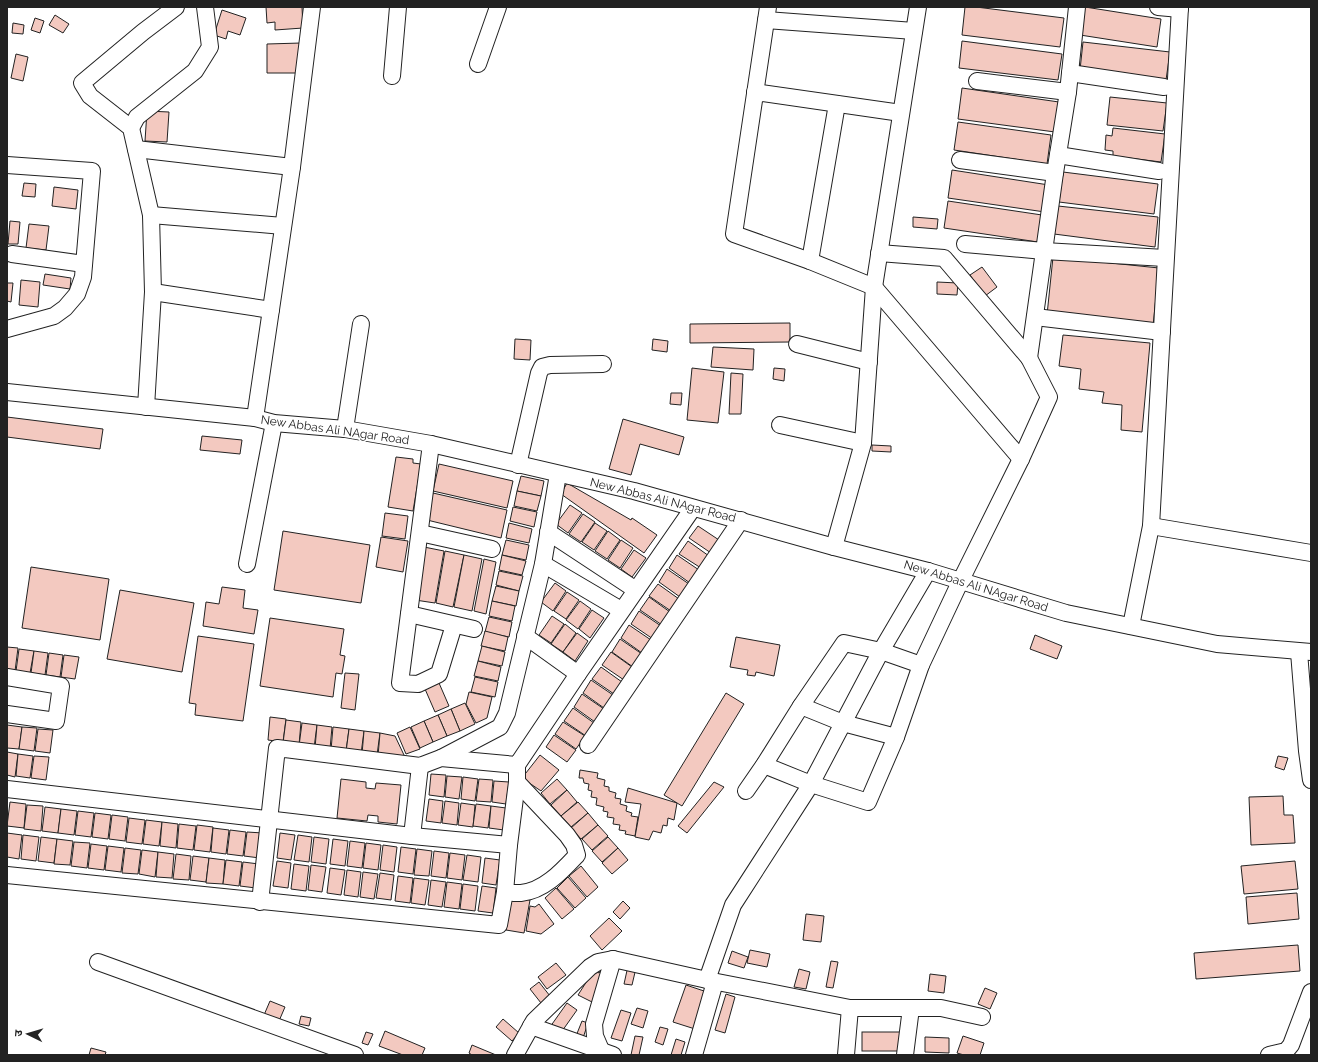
<svg xmlns="http://www.w3.org/2000/svg" width="1318" height="1062" font-family="Raleway,'Noto Sans Devanagari',sans-serif">
  <style>
    .building { fill: #f3c9c0; stroke: #222 }
    .lines { fill: none; stroke-linecap: round; stroke-linejoin: round }
    .minor-casing { stroke: #222; stroke-width: 18 }
    .minor { stroke: #fff; stroke-width: 16 }
    .labels { text-anchor: middle; stroke-width: 3; stroke-linejoin: round; paint-order: stroke }
    .street-label { font-size: 12px; fill: #222; stroke: #fff }
  </style>
  <rect width="100%" height="100%" fill="#fff"/>
  <g class="building">
    <polygon points="266,7 302,7 303,28 275,30 275,22 267,23"/>
    <polygon points="965,7 976,7 1064,18 1060,47 962,35"/>
    <polygon points="1085,7 1161,19 1157,47 1080,35"/>
    <polygon points="222,10 246,18 240,35 228,31 226,39 214,35"/>
    <polygon points="55,15 69,24 63,33 49,25"/>
    <polygon points="35,18 44,21 40,33 31,30"/>
    <polygon points="13,23 24,25 23,34 12,33"/>
    <polygon points="962,41 1062,54 1058,80 959,68"/>
    <polygon points="1083,42 1170,52 1166,80 1080,70"/>
    <polygon points="301,43 302,73 267,73 267,44"/>
    <polygon points="16,54 28,57 23,81 11,78"/>
    <polygon points="962,88 1059,102 1055,132 958,119"/>
    <polygon points="1110,97 1167,103 1163,131 1107,125"/>
    <polygon points="147,111 169,112 167,142 145,141"/>
    <polygon points="958,122 1051,135 1047,164 954,150"/>
    <polygon points="1113,128 1165,134 1161,162 1113,156 1113,151 1105,150 1106,135 1112,136"/>
    <polygon points="952,170 1049,185 1045,212 948,198"/>
    <polygon points="1063,172 1158,184 1154,214 1059,202"/>
    <polygon points="24,183 36,184 35,197 22,196"/>
    <polygon points="54,187 78,190 76,209 52,206"/>
    <polygon points="948,201 1042,215 1038,242 944,228"/>
    <polygon points="1058,206 1158,217 1155,247 1054,234"/>
    <polygon points="913,217 938,219 937,229 913,227"/>
    <polygon points="10,221 20,222 18,244 8,244"/>
    <polygon points="29,224 49,226 46,250 26,248"/>
    <polygon points="1053,257 1159,268 1153,326 1047,315"/>
    <polygon points="982,267 997,287 985,296 970,275"/>
    <polygon points="45,274 71,278 70,289 43,285"/>
    <polygon points="21,280 40,282 38,307 19,305"/>
    <polygon points="937,282 958,283 957,295 937,294"/>
    <polygon points="7,283 13,283 11,302 7,301"/>
    <polygon points="790,323 790,342 690,343 690,324"/>
    <polygon points="1063,335 1150,343 1142,432 1121,430 1122,405 1102,403 1104,392 1079,389 1081,369 1059,366"/>
    <polygon points="515,339 531,340 530,360 514,359"/>
    <polygon points="653,339 668,341 667,352 652,350"/>
    <polygon points="713,347 754,349 753,370 711,367"/>
    <polygon points="692,368 724,372 718,423 687,420"/>
    <polygon points="774,368 785,369 784,381 773,379"/>
    <polygon points="731,373 743,374 741,414 729,414"/>
    <polygon points="671,393 682,393 681,405 670,404"/>
    <polygon points="7,417 103,429 100,449 7,437"/>
    <polygon points="623,419 684,437 679,455 640,444 631,475 609,469"/>
    <polygon points="202,436 242,440 240,454 200,450"/>
    <polygon points="872,445 891,446 891,452 872,451"/>
    <polygon points="396,457 413,459 413,463 421,464 413,511 388,507"/>
    <polygon points="439,464 513,481 507,508 433,491"/>
    <polygon points="521,476 544,481 541,496 517,491"/>
    <polygon points="567,483 631,520 632,518 657,535 644,553 561,494"/>
    <polygon points="517,491 541,496 537,511 514,506"/>
    <polygon points="433,493 507,510 501,538 427,520"/>
    <polygon points="570,505 582,513 568,533 556,524"/>
    <polygon points="513,507 537,512 534,527 510,521"/>
    <polygon points="385,513 408,516 405,539 382,536"/>
    <polygon points="583,514 595,522 581,542 569,534"/>
    <polygon points="509,523 532,529 529,543 506,538"/>
    <polygon points="595,523 607,531 594,550 582,542"/>
    <polygon points="698,526 719,540 711,553 689,538"/>
    <polygon points="283,531 370,545 361,603 274,590"/>
    <polygon points="608,531 620,540 607,559 595,551"/>
    <polygon points="381,537 408,541 403,572 376,567"/>
    <polygon points="506,540 529,545 526,560 502,555"/>
    <polygon points="621,540 633,548 620,568 608,560"/>
    <polygon points="688,541 709,556 701,568 679,554"/>
    <polygon points="424,547 444,551 435,603 415,600"/>
    <polygon points="634,550 646,558 632,577 621,569"/>
    <polygon points="445,551 464,555 453,607 436,603"/>
    <polygon points="464,555 482,559 472,611 454,607"/>
    <polygon points="502,555 526,561 522,575 499,570"/>
    <polygon points="677,555 699,570 690,583 669,568"/>
    <polygon points="484,559 496,562 486,614 474,611"/>
    <polygon points="31,567 109,579 100,640 22,628"/>
    <polygon points="667,569 689,584 680,597 659,582"/>
    <polygon points="499,571 523,576 519,591 496,585"/>
    <polygon points="555,583 566,591 553,611 541,602"/>
    <polygon points="658,584 679,599 671,611 649,596"/>
    <polygon points="496,586 519,591 516,606 492,601"/>
    <polygon points="222,587 245,590 243,608 258,610 254,634 203,626 206,602 219,604"/>
    <polygon points="120,590 194,603 182,672 107,659"/>
    <polygon points="567,592 579,600 566,619 554,611"/>
    <polygon points="649,597 670,612 662,625 640,610"/>
    <polygon points="492,601 515,606 512,621 489,616"/>
    <polygon points="580,601 591,609 578,629 566,620"/>
    <polygon points="592,610 604,618 590,638 579,629"/>
    <polygon points="639,611 661,626 653,639 631,624"/>
    <polygon points="552,616 564,624 551,643 539,635"/>
    <polygon points="489,617 512,622 509,637 485,632"/>
    <polygon points="270,618 344,629 340,655 345,656 342,674 336,673 333,697 260,686"/>
    <polygon points="565,624 576,633 563,652 551,644"/>
    <polygon points="629,625 651,640 642,653 621,638"/>
    <polygon points="485,631 508,637 505,651 481,646"/>
    <polygon points="577,633 588,641 575,661 563,652"/>
    <polygon points="1035,635 1062,646 1057,659 1030,649"/>
    <polygon points="198,636 254,644 243,721 195,715 196,704 189,703"/>
    <polygon points="736,637 780,645 774,676 756,672 755,676 747,675 748,670 730,667"/>
    <polygon points="620,639 642,654 633,667 612,652"/>
    <polygon points="482,646 505,652 502,666 478,661"/>
    <polygon points="7,647 18,648 15,671 7,669"/>
    <polygon points="19,649 34,651 30,673 16,671"/>
    <polygon points="34,651 48,653 45,675 31,673"/>
    <polygon points="611,652 632,667 624,680 602,665"/>
    <polygon points="49,653 63,655 60,677 46,675"/>
    <polygon points="64,655 79,657 75,679 61,677"/>
    <polygon points="478,661 501,667 498,681 474,676"/>
    <polygon points="601,667 622,682 614,694 592,679"/>
    <polygon points="345,673 359,674 355,710 341,708"/>
    <polygon points="475,677 498,682 495,697 471,692"/>
    <polygon points="591,680 613,695 604,708 583,693"/>
    <polygon points="439,683 449,706 435,712 425,689"/>
    <polygon points="469,692 492,697 487,718 476,723 466,704"/>
    <polygon points="726,693 744,704 682,806 664,795"/>
    <polygon points="582,694 604,709 595,722 574,707"/>
    <polygon points="465,703 475,724 460,731 451,709"/>
    <polygon points="573,708 594,723 586,736 564,721"/>
    <polygon points="451,709 460,731 447,736 438,715"/>
    <polygon points="438,715 447,736 433,742 424,721"/>
    <polygon points="270,717 286,719 283,742 268,740"/>
    <polygon points="286,720 301,722 299,745 283,743"/>
    <polygon points="424,721 433,742 420,748 411,727"/>
    <polygon points="563,722 585,736 576,749 555,734"/>
    <polygon points="302,723 317,725 314,748 299,746"/>
    <polygon points="7,725 22,727 19,749 7,748"/>
    <polygon points="317,725 332,727 330,749 315,748"/>
    <polygon points="22,727 37,728 34,751 19,749"/>
    <polygon points="333,727 349,729 346,751 331,750"/>
    <polygon points="410,727 420,749 406,754 397,733"/>
    <polygon points="38,729 53,730 50,753 35,751"/>
    <polygon points="349,729 364,731 361,754 346,752"/>
    <polygon points="364,731 380,733 377,755 362,754"/>
    <polygon points="380,733 395,736 404,755 399,759 378,756"/>
    <polygon points="554,735 576,750 567,762 546,747"/>
    <polygon points="7,752 18,754 15,777 7,775"/>
    <polygon points="18,754 33,756 30,778 16,776"/>
    <polygon points="540,755 559,770 541,791 522,778"/>
    <polygon points="34,756 49,757 46,780 31,778"/>
    <polygon points="1278,756 1288,758 1284,770 1275,767"/>
    <polygon points="580,770 598,773 597,778 605,780 604,786 609,787 609,791 616,793 615,798 621,799 620,804 627,806 626,811 632,813 631,816 638,817 635,836 625,834 626,831 619,830 620,825 613,824 614,818 607,817 608,812 603,811 604,807 596,805 597,798 591,797 592,791 588,790 589,784 584,783 583,778 579,778"/>
    <polygon points="431,774 446,775 444,797 429,795"/>
    <polygon points="447,776 462,777 459,799 445,797"/>
    <polygon points="463,777 478,779 475,801 461,799"/>
    <polygon points="341,779 366,782 366,788 375,789 376,783 401,785 397,824 378,822 378,816 368,815 367,821 337,818"/>
    <polygon points="479,779 493,780 491,802 476,801"/>
    <polygon points="557,779 567,790 550,804 541,793"/>
    <polygon points="494,781 509,782 506,804 492,802"/>
    <polygon points="714,782 724,787 687,833 678,826"/>
    <polygon points="628,788 677,803 674,820 668,818 667,826 663,825 661,833 653,831 649,840 635,837 641,804 625,802"/>
    <polygon points="567,790 577,802 561,816 551,805"/>
    <polygon points="1283,796 1284,815 1293,815 1295,843 1251,845 1249,797"/>
    <polygon points="429,799 443,801 441,823 426,821"/>
    <polygon points="445,801 459,803 457,825 442,823"/>
    <polygon points="10,802 26,804 24,828 7,826"/>
    <polygon points="578,802 588,813 571,827 561,816"/>
    <polygon points="461,803 475,805 473,827 458,825"/>
    <polygon points="476,804 491,806 488,828 473,826"/>
    <polygon points="27,805 43,806 41,831 24,829"/>
    <polygon points="491,806 506,808 504,830 489,828"/>
    <polygon points="45,807 61,809 58,833 42,831"/>
    <polygon points="61,809 77,811 74,835 58,833"/>
    <polygon points="78,811 94,813 91,837 75,835"/>
    <polygon points="95,813 111,815 108,839 92,837"/>
    <polygon points="588,813 598,825 581,839 571,828"/>
    <polygon points="112,815 128,817 125,841 109,839"/>
    <polygon points="129,818 145,820 142,844 126,842"/>
    <polygon points="146,820 162,822 159,846 143,844"/>
    <polygon points="162,822 178,824 176,848 160,846"/>
    <polygon points="179,824 196,826 193,850 177,848"/>
    <polygon points="197,825 213,827 210,852 194,850"/>
    <polygon points="598,825 608,836 592,850 582,839"/>
    <polygon points="213,828 229,830 226,854 211,852"/>
    <polygon points="230,830 246,832 243,856 227,854"/>
    <polygon points="247,832 263,833 260,858 244,856"/>
    <polygon points="7,833 22,835 19,859 7,857"/>
    <polygon points="280,833 295,835 291,860 277,858"/>
    <polygon points="23,835 39,837 36,861 21,859"/>
    <polygon points="298,835 312,837 309,862 294,860"/>
    <polygon points="41,837 57,839 54,863 38,861"/>
    <polygon points="314,837 329,839 326,864 311,862"/>
    <polygon points="608,837 618,848 602,862 592,851"/>
    <polygon points="57,839 73,841 70,865 54,864"/>
    <polygon points="333,839 348,841 345,866 330,864"/>
    <polygon points="350,841 365,843 362,868 347,866"/>
    <polygon points="74,842 90,843 87,868 71,866"/>
    <polygon points="366,843 381,845 378,870 363,868"/>
    <polygon points="91,844 107,846 104,870 88,868"/>
    <polygon points="383,845 397,847 394,872 380,870"/>
    <polygon points="108,846 124,848 121,872 105,870"/>
    <polygon points="401,847 416,849 413,874 398,872"/>
    <polygon points="125,848 141,850 138,874 122,873"/>
    <polygon points="618,848 628,860 612,874 602,863"/>
    <polygon points="417,849 432,851 429,876 414,875"/>
    <polygon points="142,850 158,852 155,877 139,874"/>
    <polygon points="434,851 449,853 446,878 431,876"/>
    <polygon points="158,852 174,854 172,878 156,877"/>
    <polygon points="450,853 465,855 462,880 447,878"/>
    <polygon points="176,854 191,856 189,880 173,879"/>
    <polygon points="467,855 481,857 478,882 463,880"/>
    <polygon points="193,856 209,858 206,882 190,880"/>
    <polygon points="209,858 225,860 223,884 206,883"/>
    <polygon points="485,858 500,860 496,885 482,883"/>
    <polygon points="226,860 242,862 239,886 223,884"/>
    <polygon points="277,861 291,863 288,888 273,886"/>
    <polygon points="1295,861 1298,889 1244,894 1241,866"/>
    <polygon points="243,862 259,864 256,888 240,886"/>
    <polygon points="294,864 309,866 306,891 291,889"/>
    <polygon points="311,865 326,867 322,892 308,890"/>
    <polygon points="581,866 598,887 587,897 569,876"/>
    <polygon points="330,868 345,870 341,895 327,893"/>
    <polygon points="347,870 361,872 358,897 344,895"/>
    <polygon points="363,872 378,874 374,899 360,897"/>
    <polygon points="380,873 394,875 391,900 376,898"/>
    <polygon points="398,876 413,878 410,903 395,901"/>
    <polygon points="568,877 586,898 575,908 557,888"/>
    <polygon points="414,878 429,880 425,905 411,903"/>
    <polygon points="431,880 446,882 442,907 428,905"/>
    <polygon points="447,882 462,884 459,909 444,907"/>
    <polygon points="463,884 478,886 475,911 460,909"/>
    <polygon points="482,886 496,888 493,913 478,911"/>
    <polygon points="556,888 574,909 562,919 545,898"/>
    <polygon points="1297,893 1299,919 1248,924 1246,897"/>
    <polygon points="512,897 530,900 524,933 506,930"/>
    <polygon points="623,901 630,908 620,919 613,912"/>
    <polygon points="539,904 554,924 541,934 526,931 530,906 535,907"/>
    <polygon points="806,914 824,916 821,942 803,940"/>
    <polygon points="609,918 622,931 602,950 590,936"/>
    <polygon points="1298,945 1300,971 1196,979 1194,953"/>
    <polygon points="750,950 770,954 767,967 747,963"/>
    <polygon points="732,951 748,957 744,968 728,963"/>
    <polygon points="831,961 838,962 833,988 826,987"/>
    <polygon points="556,963 566,975 547,989 538,977"/>
    <polygon points="628,966 636,968 632,985 624,984"/>
    <polygon points="799,969 810,972 806,989 794,987"/>
    <polygon points="594,970 599,973 601,970 606,973 592,1002 578,995"/>
    <polygon points="930,974 946,976 944,993 928,991"/>
    <polygon points="539,982 550,996 541,1003 530,989"/>
    <polygon points="686,985 707,992 695,1029 673,1022"/>
    <polygon points="985,988 997,993 990,1009 978,1004"/>
    <polygon points="726,994 735,997 725,1033 715,1030"/>
    <polygon points="270,1001 285,1007 279,1021 264,1015"/>
    <polygon points="567,1003 577,1010 560,1034 550,1027"/>
    <polygon points="637,1008 648,1011 643,1028 631,1024"/>
    <polygon points="621,1010 631,1013 622,1041 611,1038"/>
    <polygon points="301,1016 311,1018 309,1026 299,1024"/>
    <polygon points="503,1019 519,1033 512,1041 496,1027"/>
    <polygon points="582,1021 588,1023 583,1038 576,1036"/>
    <polygon points="660,1027 668,1029 663,1045 655,1042"/>
    <polygon points="385,1031 425,1048 422,1055 403,1055 379,1046"/>
    <polygon points="366,1032 373,1034 368,1045 362,1043"/>
    <rect x="862" y="1032" width="39" height="19"/>
    <polygon points="635,1036 643,1037 639,1055 631,1055"/>
    <polygon points="963,1036 984,1043 980,1055 964,1055 957,1053"/>
    <polygon points="925,1037 949,1038 949,1053 925,1052"/>
    <polygon points="676,1039 685,1042 681,1055 671,1055"/>
    <polygon points="472,1045 496,1055 472,1055 469,1053"/>
    <polygon points="91,1048 106,1052 105,1055 89,1055"/>
  </g>
  <g class="lines">
    <defs>
      <g id="minor">
        <polyline points="768,7 734,234 810,261 874,287 1021,459"/>
        <polyline points="1158,7 1180,9"/>
        <polyline points="766,20 914,31"/>
        <polyline points="478,64 498,7"/>
        <polyline points="1070,73 1164,87"/>
        <polyline points="392,76 398,7"/>
        <polyline points="977,81 1068,92"/>
        <polyline points="755,92 901,113"/>
        <polyline points="131,128 137,117 195,71 210,47 205,7"/>
        <polyline points="136,149 292,167"/>
        <polyline points="1058,155 1159,171"/>
        <polyline points="960,160 1055,173"/>
        <polyline points="7,165 92,171 83,277 77,294 65,308 54,316 7,329"/>
        <polyline points="151,215 283,226"/>
        <polyline points="965,244 1044,251 1165,258"/>
        <polyline points="12,254 84,264"/>
        <polyline points="810,261 837,104"/>
        <polyline points="153,292 271,310"/>
        <polyline points="1035,317 1162,332"/>
        <polyline points="797,344 869,362"/>
        <polyline points="1029,358 1055,173 1068,92 1077,7"/>
        <polyline points="7,392 255,418 274,423 345,429 431,444 634,491 834,547 928,571 1066,613 1217,644 1311,652"/>
        <polyline points="146,407 153,292 151,215 131,128 90,96 82,83 143,32 176,7"/>
        <polyline points="255,418 292,167 312,7"/>
        <polyline points="780,425 863,443"/>
        <polyline points="345,429 361,324"/>
        <polyline points="431,444 400,683 418,684 439,674 454,625"/>
        <polyline points="518,465 539,373 542,367 550,365 603,364"/>
        <polyline points="1151,526 1311,553"/>
        <polyline points="548,532 636,590"/>
        <polyline points="420,533 492,549"/>
        <polyline points="834,547 863,443 874,287 918,7"/>
        <polyline points="247,564 274,423"/>
        <polyline points="543,564 621,610"/>
        <polyline points="409,614 474,629"/>
        <polyline points="1131,626 1151,526 1180,7"/>
        <polyline points="525,636 578,674"/>
        <polyline points="1299,652 1307,751 1311,780"/>
        <polyline points="7,677 61,686 56,721 7,714"/>
        <polyline points="801,706 843,723 896,737"/>
        <polyline points="588,745 741,520"/>
        <polyline points="441,758 500,727 507,713 543,564 558,474"/>
        <polyline points="764,765 811,784 868,802 896,737 921,665 961,580 1021,459 1049,397 1029,358 944,258 879,253"/>
        <polyline points="7,789 412,836 509,845"/>
        <polyline points="746,791 764,765 801,706 844,643 881,651 921,665"/>
        <polyline points="412,836 420,766"/>
        <polyline points="7,875 499,925 505,892 509,845 517,782 517,765"/>
        <path d="M505 892C510 893 516 893 521 893 544 891 562 871 577 855L574 845 567 835 517 782"/>
        <polyline points="260,902 277,748 420,766 441,758 517,765 578,674 693,508"/>
        <polyline points="98,962 355,1055"/>
        <polyline points="707,980 733,905 811,784 881,651 928,571"/>
        <polyline points="531,1026 613,1055"/>
        <polyline points="601,1050 595,1036 594,1024 613,959"/>
        <polyline points="515,1055 534,1021 590,967 598,962 613,959 707,980 850,1008 941,1008 982,1017"/>
        <polyline points="694,1055 715,982"/>
        <polyline points="846,1055 850,1008"/>
        <polyline points="905,1055 911,1008"/>
        <polyline points="1269,1055 1286,1051 1291,1045 1311,992"/>
      </g>
    </defs>
    <use href="#minor" class="minor-casing"/>
    <use href="#minor" class="minor"/>
  </g>
  <g class="labels">
    <g class="street-label">
      <text transform="translate(335 430) rotate(8)" y="4">New Abbas Ali NAgar Road</text>
      <text transform="translate(663 500) rotate(14)" y="4">New Abbas Ali NAgar Road</text>
      <text transform="translate(976 586) rotate(17)" y="4">New Abbas Ali NAgar Road</text>
    </g>
  </g>
  <rect width="1318" height="1062" fill="none" stroke="#222222" stroke-width="16"/>
  <g transform="translate(28 1034) rotate(275)" stroke="#ffffff" stroke-width="3" paint-order="stroke">
  <path d="M0-3L7 15L0 10L-7 15Z" fill="#222222"/>
  <text y="-6" font-size="11" font-weight="bold" text-anchor="middle" fill="#222222">उ</text>
  </g>
</svg>
